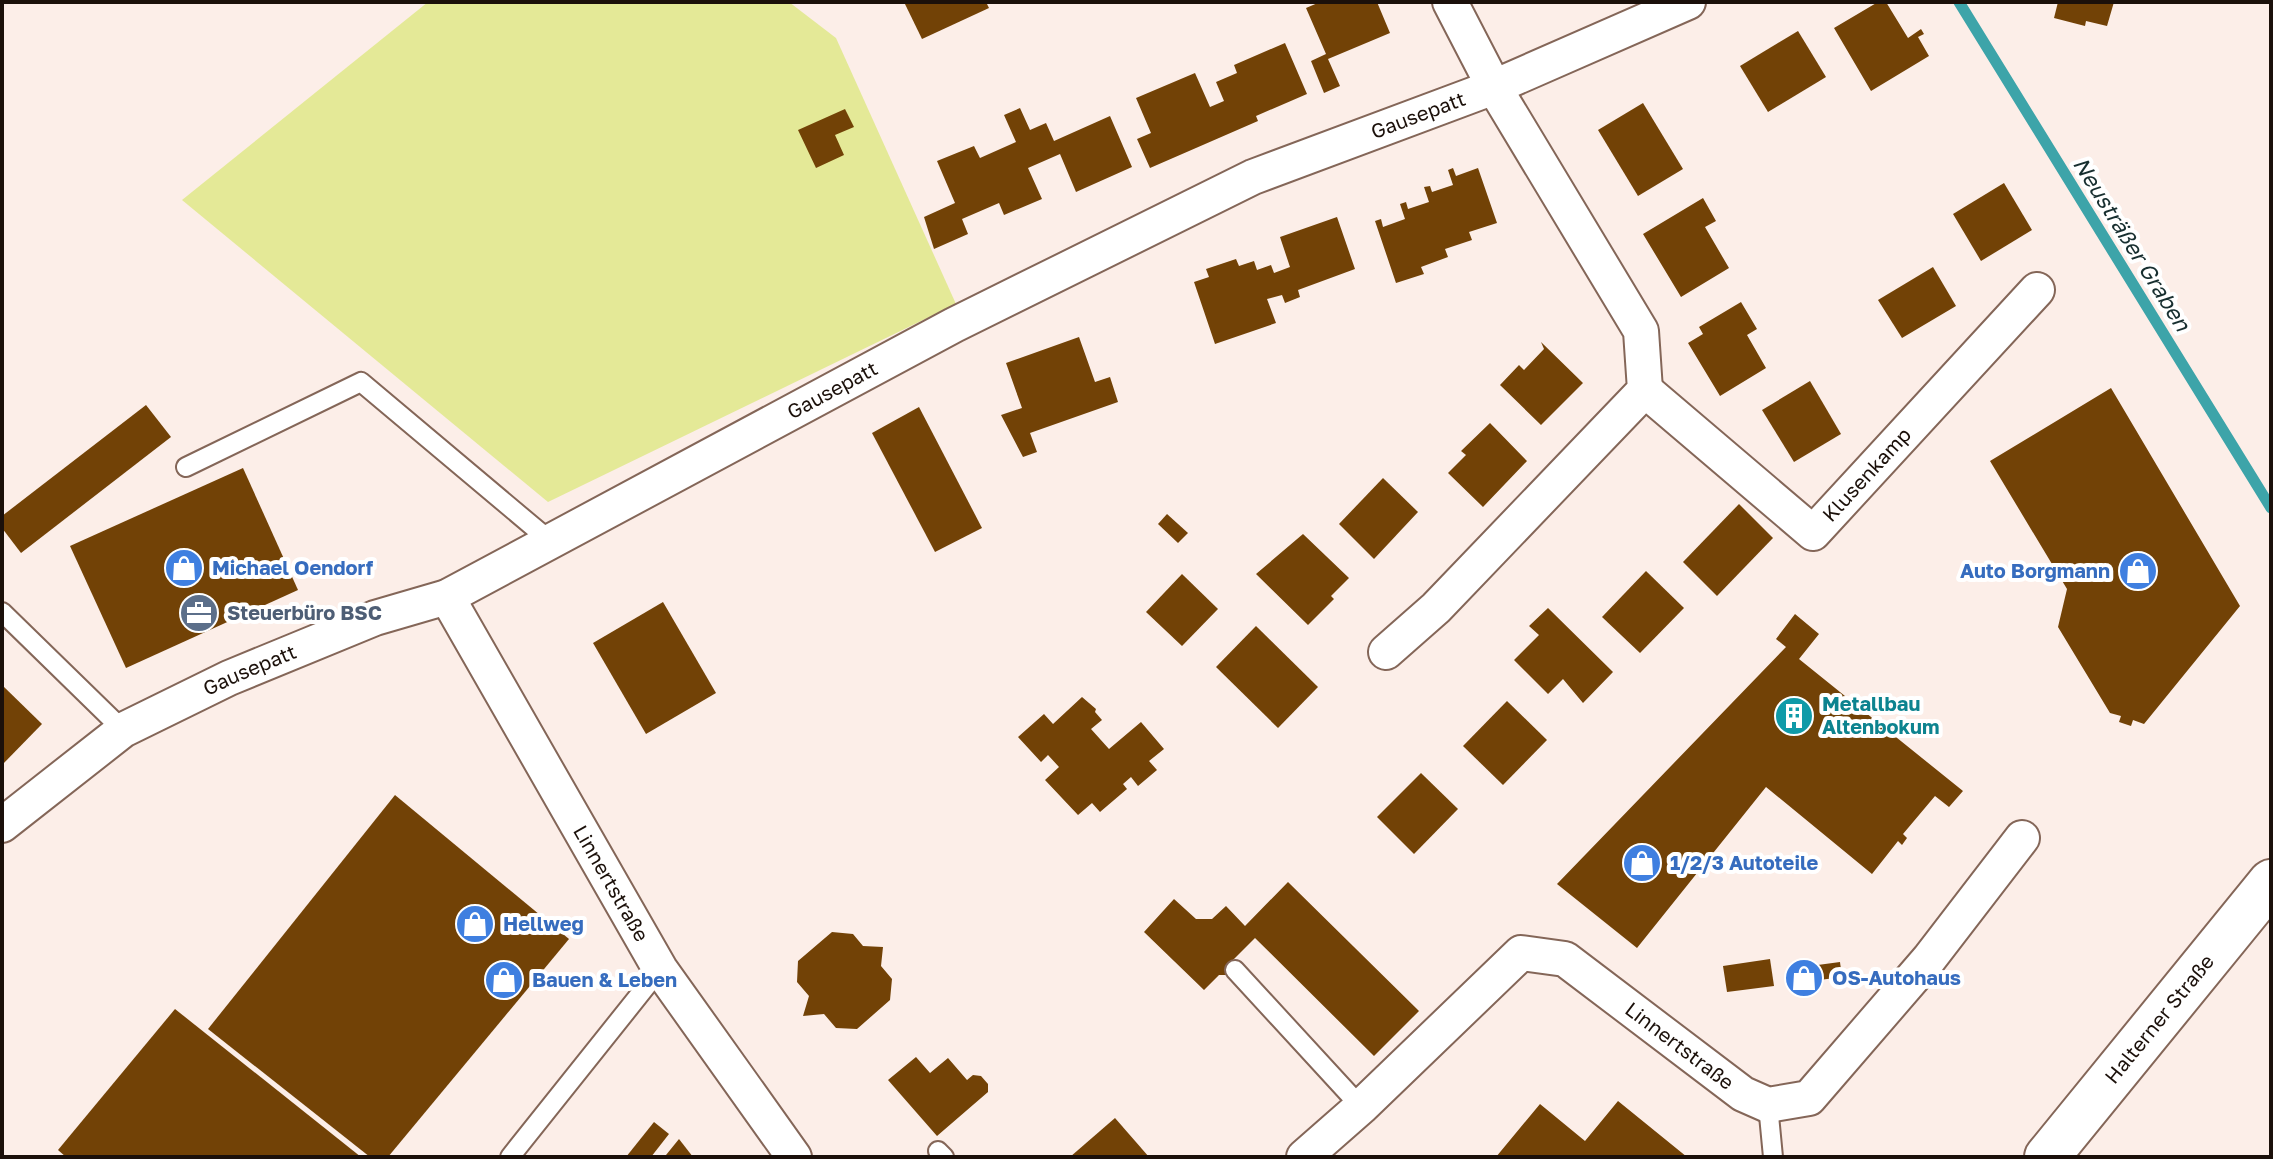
<svg xmlns="http://www.w3.org/2000/svg" width="2273" height="1159" font-family="'Golos Text',sans-serif">
  <style>
    .green { fill: #e4e997 }
    .lines { fill: none; stroke-linecap: round; stroke-linejoin: round }
    .stream { stroke: #3da4a9; stroke-width: 11 }
    .building { fill: #724206 }
    .lane-casing { stroke: #846658; stroke-width: 22 }
    .street-casing { stroke: #846658; stroke-width: 38 }
    .secondary-casing { stroke: #846658; stroke-width: 48 }
    .lane { stroke: #fff; stroke-width: 18 }
    .street { stroke: #fff; stroke-width: 34 }
    .secondary { stroke: #fff; stroke-width: 44 }
    .labels { text-anchor: middle; stroke-width: 8; stroke-linejoin: round; paint-order: stroke }
    .street-label { font-size: 20px; fill: #1b100a; stroke: #fff }
    .shop-label { font-size: 20px; font-weight: bold; fill: #366cbe; stroke: #fff; text-anchor: start }
    .service-label { font-size: 20px; font-weight: bold; fill: #4e5e75; stroke: #fff; text-anchor: start }
    .culture-label { font-size: 20px; font-weight: bold; fill: #0d838f; stroke: #fff; text-anchor: start }
    .water-label { font-size: 22px; font-style: italic; fill: #172e2f; stroke: #fff }
  </style>
  <rect width="100%" height="100%" fill="#fceee8"/>
  <polygon class="green" points="428,2 789,2 836,38 956,304 548,502 182,200"/>
  <g class="lines">
    <polyline class="stream" points="1959,2 2271,508"/>
  </g>
  <g class="building">
    <polygon points="904,2 986,2 989,8 922,39"/>
    <polygon points="1320,2 1377,2 1390,33 1328,59 1340,86 1324,93 1311,61 1326,54 1306,8"/>
    <polygon points="1878,2 1886,2 1908,38 1921,29 1924,34 1918,37 1929,56 1871,91 1834,28"/>
    <polygon points="2058,2 2114,2 2107,26 2086,21 2085,26 2054,18"/>
    <polygon points="1798,31 1826,77 1768,112 1740,66"/>
    <polygon points="1285,43 1307,94 1256,116 1258,121 1150,168 1137,139 1151,133 1136,98 1195,73 1210,107 1224,101 1216,82 1237,73 1234,65"/>
    <polygon points="1643,103 1683,169 1638,196 1598,130"/>
    <polygon points="1020,108 1030,130 1046,123 1054,141 1110,116 1132,167 1076,192 1060,154 1028,168 1042,199 1004,215 999,203 962,219 968,234 934,249 924,217 955,203 937,161 974,146 980,158 1016,142 1004,115"/>
    <polygon points="845,109 854,127 835,135 844,155 816,168 798,130"/>
    <polygon points="1453,168 1456,176 1478,168 1497,223 1469,232 1472,240 1445,249 1448,257 1421,267 1424,274 1396,283 1375,221 1381,219 1383,227 1405,219 1400,204 1406,202 1408,209 1429,202 1424,187 1430,186 1432,192 1453,185 1448,170"/>
    <polygon points="2004,183 2032,230 1981,261 1953,214"/>
    <polygon points="1703,198 1716,221 1705,227 1729,268 1681,297 1643,234"/>
    <polygon points="1337,217 1355,269 1298,290 1300,297 1285,303 1282,295 1267,299 1276,323 1215,344 1194,282 1209,277 1206,269 1236,259 1239,266 1254,261 1257,270 1271,265 1274,273 1290,267 1280,237"/>
    <polygon points="1933,267 1956,306 1902,338 1878,300"/>
    <polygon points="1741,302 1757,329 1747,335 1766,368 1720,396 1688,343 1703,334 1699,327"/>
    <polygon points="1079,337 1095,382 1110,377 1118,402 1030,433 1037,452 1023,457 1001,415 1022,408 1006,363"/>
    <polygon points="1541,342 1583,383 1541,425 1500,385 1519,365 1524,370 1544,349"/>
    <polygon points="1810,381 1841,434 1794,462 1762,410"/>
    <polygon points="2111,388 2240,606 2144,724 2133,720 2131,726 2119,722 2121,716 2110,713 2058,627 2067,589 1990,461"/>
    <polygon points="146,405 171,437 21,553 2,528 2,516"/>
    <polygon points="919,407 982,528 935,552 872,433"/>
    <polygon points="1490,423 1527,461 1483,507 1448,473 1466,455 1461,451"/>
    <polygon points="243,468 298,590 126,668 70,546"/>
    <polygon points="1383,478 1418,512 1374,559 1339,524"/>
    <polygon points="1739,504 1773,538 1717,596 1683,562"/>
    <polygon points="1167,514 1188,533 1178,543 1158,524"/>
    <polygon points="1303,534 1349,578 1331,596 1334,599 1308,625 1256,574"/>
    <polygon points="1646,571 1684,608 1640,653 1602,617"/>
    <polygon points="1182,574 1218,609 1182,646 1146,612"/>
    <polygon points="663,602 716,693 646,734 593,643"/>
    <polygon points="1548,608 1613,672 1583,703 1563,679 1548,694 1514,660 1539,635 1529,626"/>
    <polygon points="1795,614 1819,634 1799,659 1963,791 1949,807 1935,796 1903,834 1907,838 1902,845 1898,841 1872,874 1766,787 1637,948 1557,884 1786,647 1776,639"/>
    <polygon points="1256,626 1318,687 1278,728 1216,667"/>
    <polygon points="2,685 42,724 2,765"/>
    <polygon points="1082,697 1096,709 1095,712 1102,720 1091,729 1109,749 1141,722 1164,749 1149,761 1157,770 1138,786 1131,777 1123,784 1127,789 1100,812 1092,803 1078,815 1045,780 1059,767 1048,755 1041,762 1018,737 1044,714 1053,724"/>
    <polygon points="1507,701 1547,740 1503,785 1463,746"/>
    <polygon points="1421,773 1458,809 1414,854 1377,817"/>
    <polygon points="395,795 569,939 388,1157 370,1157 208,1029"/>
    <polygon points="1288,882 1419,1011 1374,1056 1255,938 1229,964 1230,975 1219,975 1204,990 1144,932 1174,899 1196,919 1212,919 1226,906 1245,926"/>
    <polygon points="832,932 853,934 863,946 883,947 881,966 892,979 890,1000 857,1029 836,1028 824,1014 803,1016 809,996 797,982 798,961"/>
    <polygon points="1770,959 1774,986 1727,992 1723,966"/>
    <polygon points="1840,962 1842,977 1790,984 1788,969"/>
    <polygon points="175,1009 361,1157 66,1157 58,1150"/>
    <polygon points="916,1057 930,1073 948,1058 967,1080 973,1075 981,1076 988,1084 988,1092 937,1136 888,1080"/>
    <polygon points="1618,1101 1687,1157 1496,1157 1540,1104 1585,1141"/>
    <polygon points="1115,1118 1149,1157 1070,1157"/>
    <polygon points="654,1122 669,1134 651,1157 626,1157"/>
    <polygon points="679,1139 693,1157 666,1155"/>
  </g>
  <g class="lines">
    <defs>
      <g id="lane">
        <polyline points="186,467 361,382 549,540"/>
        <polyline points="2,612 123,730"/>
        <polyline points="1235,970 1361,1107"/>
        <polyline points="1768,1105 1773,1157"/>
        <polyline points="938,1151 944,1157"/>
        <polyline points="510,1157 660,969"/>
      </g>
      <g id="street">
        <path id="s1" d="M1645 390 1813 533 2037 290"/>
        <path id="s2" d="M447 597 660 969 794 1157"/>
        <polyline points="1386,652 1436,608 1645,390 1641,331 1494,87 1450,2"/>
        <path id="s3" d="M2 825 123 730 229 678 375 618 447 597 954 325 1253 177 1494 87 1688 2"/>
        <path id="s4" d="M1304 1157 1361 1107 1521 953 1565 959 1743 1094 1768 1105 1809 1098 1929 959 2022 838"/>
      </g>
      <g id="secondary">
        <path id="s5" d="M2047 1157 2271 882"/>
      </g>
    </defs>
    <use href="#lane" class="lane-casing"/>
    <use href="#street" class="street-casing"/>
    <use href="#secondary" class="secondary-casing"/>
    <use href="#lane" class="lane"/>
    <use href="#street" class="street"/>
    <use href="#secondary" class="secondary"/>
  </g>
  <defs>
    <symbol id="shop-disc" viewBox="-11 -11 22 22"><circle r="9.5" fill="#3f7fe0" stroke="#fff"/><path d="M-5-2.5h2.3a2.7 3.5 0 0 1 5.4 0H5L5.5 6h-11ZM-1.5-2.5h3a1.5 2.3 0 0 0-3 0Z" fill="#fff"/></symbol>
    <symbol id="office-disc" viewBox="-11 -11 22 22"><circle r="9.5" fill="#5c6f8a" stroke="#fff"/><path d="M-6-3h4V-5.5h4V-3h4V5H-6ZM-1-4.5V-3h2v-1.5ZM-6 0V1H6V0Z" fill="#fff"/></symbol>
    <symbol id="building-disc" viewBox="-11 -11 22 22"><circle r="9.5" fill="#0f9aa8" stroke="#fff"/><path d="M-4-6H4V6H1V3H-1V6H-4ZM-2.5-4.3h1.7v1.8h-1.7ZM.8-4.3h1.7v1.8H.8ZM-2.5-1h1.7V.8h-1.7ZM.8-1h1.7V.8H.8Z" fill="#fff"/></symbol>
  </defs>
  <g fill-rule="evenodd">
    <use href="#shop-disc" x="162" y="546" width="44" height="44"/>
    <use href="#shop-disc" x="2116" y="549" width="44" height="44"/>
    <use href="#office-disc" x="177" y="591" width="44" height="44"/>
    <use href="#building-disc" x="1772" y="694" width="44" height="44"/>
    <use href="#shop-disc" x="1620" y="841" width="44" height="44"/>
    <use href="#shop-disc" x="453" y="902" width="44" height="44"/>
    <use href="#shop-disc" x="1782" y="956" width="44" height="44"/>
    <use href="#shop-disc" x="482" y="958" width="44" height="44"/>
  </g>
  <g class="labels">
    <g class="street-label">
      <text dy="7" stroke="none"><textPath href="#s3" startOffset="1590">Gausepatt</textPath></text>
      <text dy="7" stroke="none"><textPath href="#s3" startOffset="942">Gausepatt</textPath></text>
      <text dy="7" stroke="none"><textPath href="#s1" startOffset="300">Klusenkamp</textPath></text>
      <text dy="7" stroke="none"><textPath href="#s3" startOffset="294">Gausepatt</textPath></text>
      <text dy="7" stroke="none"><textPath href="#s2" startOffset="330">Linnertstraße</textPath></text>
      <text dy="7" stroke="none"><textPath href="#s5" startOffset="178">Halterner Straße</textPath></text>
      <text dy="7" stroke="none"><textPath href="#s4" startOffset="486">Linnertstraße</textPath></text>
    </g>
    <g class="shop-label">
      <text x="212" y="575">Michael Oendorf</text>
      <text x="2110" y="578" text-anchor="end">Auto Borgmann</text>
      <text x="1670" y="870">1/2/3 Autoteile</text>
      <text x="503" y="931">Hellweg</text>
      <text x="1832" y="985">OS-Autohaus</text>
      <text x="532" y="987">Bauen &amp; Leben</text>
    </g>
    <g class="service-label">
      <text x="227" y="620">Steuerbüro BSC</text>
    </g>
    <g class="culture-label">
      <text x="1822" y="711">Metallbau<tspan x="1822" dy="23">Altenbokum</tspan></text>
    </g>
    <g class="water-label">
      <text transform="translate(2132 244) rotate(58)" y="8">Neusträßer Graben</text>
    </g>
  </g>
  <rect width="2273" height="1159" fill="none" stroke="#1b100a" stroke-width="8"/>
</svg>
